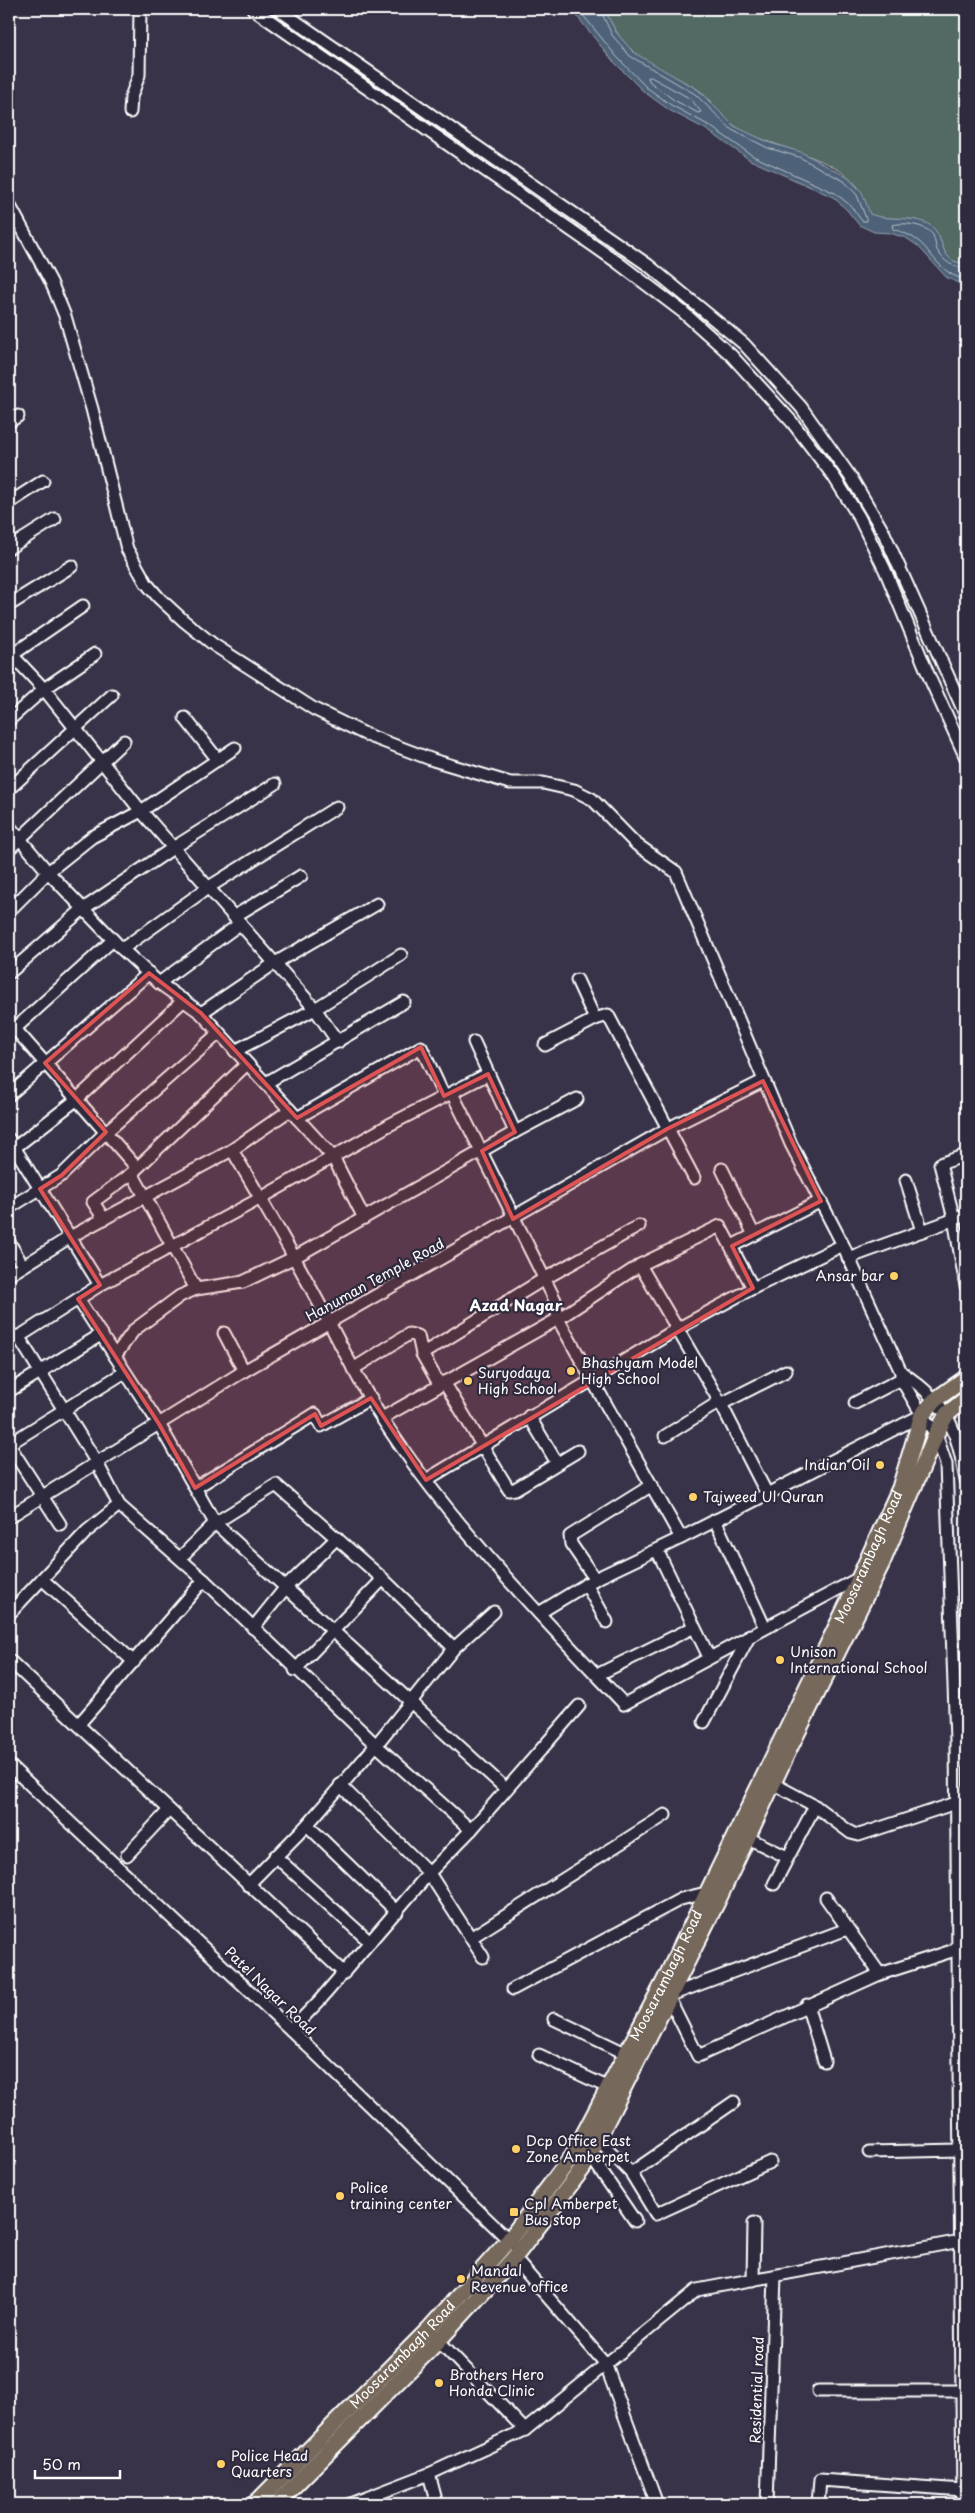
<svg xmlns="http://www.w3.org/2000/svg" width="975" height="2513" font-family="'Playpen Sans',sans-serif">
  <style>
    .green { fill: #536964; stroke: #a9b4b2 }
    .water { fill: #4d6278; stroke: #94a1ae }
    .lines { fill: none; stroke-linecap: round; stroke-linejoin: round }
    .shore { stroke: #b8c0c9; stroke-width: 1 }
    .minor-casing { stroke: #fff; stroke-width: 15 }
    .major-casing { stroke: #fff; stroke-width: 19 }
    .minor { stroke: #2f2a3d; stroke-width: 11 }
    .major { stroke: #76695c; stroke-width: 15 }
    .marked { fill: #de5353; fill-opacity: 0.2; stroke: #de5353; stroke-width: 4; stroke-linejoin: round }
    .poi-dot { fill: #ffd166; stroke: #2f2a3d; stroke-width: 2 }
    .labels { text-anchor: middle; stroke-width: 4.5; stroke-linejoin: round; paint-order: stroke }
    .poi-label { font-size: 14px; fill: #fff; stroke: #2f2a3d; text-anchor: start }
    .street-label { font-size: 14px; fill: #fff; stroke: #2f2a3d }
    .neighbourhood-label { font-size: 15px; font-weight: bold; fill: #fff; stroke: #2f2a3d }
  </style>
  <rect width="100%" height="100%" fill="#393349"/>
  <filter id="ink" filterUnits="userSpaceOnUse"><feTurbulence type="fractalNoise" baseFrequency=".02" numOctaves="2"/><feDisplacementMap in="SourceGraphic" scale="10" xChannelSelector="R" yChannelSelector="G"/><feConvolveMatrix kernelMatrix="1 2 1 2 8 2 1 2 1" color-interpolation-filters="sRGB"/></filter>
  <g filter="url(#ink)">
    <path class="green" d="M604 9H966V263C938 264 946 237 931 226 914 214 888 222 869 214 866 207 865 199 861 192 842 156 768 148 735 126 720 117 711 98 697 89 676 76 653 68 634 52 620 41 612 24 604 9Z"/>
    <path class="water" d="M571 9H604L616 32 633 52 698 90 734 126 770 143 801 152 847 177 862 192 870 214C889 222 914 214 931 226 946 237 938 264 966 263V287L946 277 918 246 906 238 890 233 874 232 859 225 847 210 833 197 750 160 707 130 669 110 643 91 613 61Z"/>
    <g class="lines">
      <g class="shore">
        <polyline points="578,9 617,57 646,87 671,105 710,126 753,156 835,193 851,206 862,221 867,221 857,195 844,181 799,157 768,148 732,130 695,94 630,56 612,35 600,9"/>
        <polygon points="651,77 691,99 701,112 698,113 674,100 650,82 648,78"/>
        <path d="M966 268C954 269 943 261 937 250 935 245 935 239 933 235 926 224 902 222 892 225L893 229C929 240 924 253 948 272 953 276 961 278 966 281"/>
      </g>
      <defs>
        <g id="minor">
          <polyline points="253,9 617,262 683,312 731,355 792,422 834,477 859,517 885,570 931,681 966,758"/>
          <polyline points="278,9 648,265 744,344 801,407 852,479 884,533 966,716"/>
          <polyline points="130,112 131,97 139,75 140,9"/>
          <polyline points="9,204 51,282 65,316 92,409 127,549 146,583 159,598 184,621 214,645 314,709 367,735 433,760 510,783 543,783 574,790 592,799 636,844 676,872 791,1144 843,1245 901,1372 901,1379 922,1415 936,1434 946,1464 956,1740 963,2504"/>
          <polyline points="9,422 18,416"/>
          <polyline points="9,503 43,481"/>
          <polyline points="9,548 55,519"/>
          <polyline points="9,605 72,566"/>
          <polyline points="12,655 44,689 141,811 315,1009 338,1042"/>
          <polyline points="9,657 83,606"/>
          <polyline points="185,718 218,760"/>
          <polyline points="9,720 44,689 95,654"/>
          <polyline points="9,789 112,695"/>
          <polyline points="9,826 48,872 122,949 159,983 201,1013 333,1157 364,1218"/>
          <polyline points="9,849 124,741"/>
          <polyline points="9,911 48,872 92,837 141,811 235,748"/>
          <polyline points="235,916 301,876"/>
          <polyline points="122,949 209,887 337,807"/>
          <polyline points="9,973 83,909 173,848 275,784"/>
          <polyline points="577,980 595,1019"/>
          <polyline points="159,983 241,923"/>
          <polyline points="201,1013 275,963 377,904"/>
          <polyline points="9,1022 136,1167"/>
          <polyline points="9,1034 113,940"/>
          <polyline points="474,1042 515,1132"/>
          <polyline points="545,1045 595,1019 608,1015 694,1178"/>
          <polyline points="235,1051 315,1009 401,955"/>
          <polyline points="266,1083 404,1002"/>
          <polyline points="452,1093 555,1300 558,1319 681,1538"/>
          <polyline points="9,1095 149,973"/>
          <polyline points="297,1118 421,1047 444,1096"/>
          <polyline points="9,1139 100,1285"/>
          <path d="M232 1150C260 1197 288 1245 314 1294 337 1336 357 1380 383 1420 450 1523 539 1614 624 1704L859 1578"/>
          <polyline points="9,1152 76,1100 184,1000"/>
          <polyline points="966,1155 940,1164 954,1219 966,1286"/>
          <polyline points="722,1169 754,1235"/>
          <polyline points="132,1173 196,1289"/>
          <polyline points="906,1180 922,1231"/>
          <polyline points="9,1208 62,1175 106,1132 219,1033"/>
          <polyline points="104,1219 93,1202 132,1173 247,1064"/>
          <polyline points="9,1242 23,1266"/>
          <polyline points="732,1246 821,1201"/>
          <polyline points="848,1258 966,1215"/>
          <polyline points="640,1265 721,1404 767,1494"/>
          <polyline points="9,1275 70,1237 232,1150 290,1110"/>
          <polyline points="78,1299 159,1424 215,1523 506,1789"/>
          <polyline points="224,1333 244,1371"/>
          <polyline points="18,1336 97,1463 119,1505 204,1580 376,1745 471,1830"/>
          <polyline points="9,1343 100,1285 261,1198 389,1125 488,1074"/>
          <polyline points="422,1354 439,1384"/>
          <polyline points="115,1356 134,1330 180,1296 196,1289 243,1282 295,1257 515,1132 577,1099"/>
          <polyline points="353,1369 409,1334 418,1336 422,1354 544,1279 639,1226"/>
          <path d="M901 1372C948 1403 956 1427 966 1480"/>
          <polyline points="444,1382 509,1490 515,1489 578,1451"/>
          <polyline points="9,1391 102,1334"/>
          <polyline points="855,1403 901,1379"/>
          <polyline points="721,1404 786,1371"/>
          <polyline points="529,1416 557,1463"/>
          <polyline points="382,1418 558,1319 640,1265 720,1226 753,1288"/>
          <polyline points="665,1436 719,1402"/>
          <polyline points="9,1444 125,1372"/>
          <polyline points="9,1445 60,1524"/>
          <polyline points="426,1480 677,1329 753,1288 843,1245"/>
          <polyline points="195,1488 315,1414 321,1426 371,1398"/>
          <polyline points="9,1517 244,1371 667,1129 763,1081"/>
          <polyline points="715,1520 765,1628"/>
          <polyline points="657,1550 709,1657"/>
          <polyline points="180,1558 215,1523 276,1485 383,1579 454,1648"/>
          <polyline points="42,1579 134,1662"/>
          <polyline points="595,1579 571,1544 570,1536 652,1485"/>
          <polyline points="586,1584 607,1622"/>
          <polyline points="539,1613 595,1579 681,1538 922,1415"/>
          <polyline points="9,1614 87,1531 119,1505"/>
          <polyline points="253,1628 286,1587 337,1538"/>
          <polyline points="9,1660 344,1973"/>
          <polyline points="295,1670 383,1579"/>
          <polyline points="597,1675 694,1627"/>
          <polyline points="704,1722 750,1635"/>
          <polyline points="79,1724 204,1580"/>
          <polyline points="9,1765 291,2030 513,2244"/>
          <polyline points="774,1784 815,1806 851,1833 859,1835 956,1803"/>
          <polyline points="340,1785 429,1873 483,1957"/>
          <polyline points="307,1825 397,1912"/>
          <polyline points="748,1838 787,1857"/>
          <polyline points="127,1855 169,1810"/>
          <polyline points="275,1856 370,1942"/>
          <polyline points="774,1884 815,1806"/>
          <polyline points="248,1885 307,1825 376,1745 454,1648 494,1612"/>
          <polyline points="826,1898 880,1974"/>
          <polyline points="847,1929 668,1996 698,2056 880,1974 958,1949"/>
          <polyline points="472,1937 665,1815"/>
          <polyline points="513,1989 681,1899 706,1893"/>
          <polyline points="807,2005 824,2061"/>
          <polyline points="554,2019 627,2054"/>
          <polyline points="291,2030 320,2000 429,1873 471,1830 579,1706"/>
          <polyline points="539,2055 609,2088"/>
          <polyline points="598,2139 631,2173 656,2214 770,2162"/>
          <polyline points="869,2152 960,2150"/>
          <polyline points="590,2155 635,2221"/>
          <polyline points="631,2173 734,2102"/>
          <polyline points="514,2258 605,2363 657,2504"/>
          <polyline points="753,2280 754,2223"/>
          <polyline points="433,2335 525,2430"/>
          <polyline points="818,2391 963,2391"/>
          <polyline points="429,2474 437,2504"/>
          <polyline points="351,2504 429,2474 525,2430 697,2290 966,2240"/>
          <polyline points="767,2504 775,2276"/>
          <polyline points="818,2504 820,2480 963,2490"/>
        </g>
        <g id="major">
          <path id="s1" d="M255 2504 428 2330 509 2240 573 2155 664 1982 849 1601 900 1488 922 1415 935 1400 966 1378"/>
          <polyline points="276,2504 438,2341 514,2258 583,2168 717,1902 790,1747 881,1565 936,1434 947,1414 966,1399"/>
        </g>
      </defs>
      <use href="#minor" class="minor-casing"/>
      <use href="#major" class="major-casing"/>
      <use href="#minor" class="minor"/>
      <use href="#major" class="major"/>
    </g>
  </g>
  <path class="marked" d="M149 973 201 1013 297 1118 421 1047 444 1096 488 1074 515 1132 482 1151 513 1219 667 1129 763 1081 821 1201 732 1246 753 1288 426 1480 371 1398 321 1426 315 1414 195 1488 159 1424 78 1299 100 1285 40 1189 62 1175 106 1132 45 1063Z"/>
  <g class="poi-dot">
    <circle cx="894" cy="1276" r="5"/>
    <circle cx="571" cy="1371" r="5"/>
    <circle cx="468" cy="1381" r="5"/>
    <circle cx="880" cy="1465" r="5"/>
    <circle cx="693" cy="1497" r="5"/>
    <circle cx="780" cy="1660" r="5"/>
    <circle cx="516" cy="2149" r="5"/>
    <circle cx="340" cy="2196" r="5"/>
    <rect x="509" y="2207" width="10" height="10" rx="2.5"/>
    <circle cx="461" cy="2279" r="5"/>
    <circle cx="439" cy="2383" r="5"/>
    <circle cx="221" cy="2464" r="5"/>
  </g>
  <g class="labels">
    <g class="poi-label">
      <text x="884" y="1281" text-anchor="end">Ansar bar</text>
      <text x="581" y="1368">Bhashyam Model<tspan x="581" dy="16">High School</tspan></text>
      <text x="478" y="1378">Suryodaya<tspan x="478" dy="16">High School</tspan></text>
      <text x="870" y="1470" text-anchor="end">Indian Oil</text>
      <text x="703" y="1502">Tajweed Ul Quran</text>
      <text x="790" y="1657">Unison<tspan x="790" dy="16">International School</tspan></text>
      <text x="526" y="2146">Dcp Office East<tspan x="526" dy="16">Zone Amberpet</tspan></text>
      <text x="350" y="2193">Police<tspan x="350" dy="16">training center</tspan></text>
      <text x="524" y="2209">Cpl Amberpet<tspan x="524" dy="16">Bus stop</tspan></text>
      <text x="471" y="2276">Mandal<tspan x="471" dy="16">Revenue office</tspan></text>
      <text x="449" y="2380">Brothers Hero<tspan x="449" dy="16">Honda Clinic</tspan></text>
      <text x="231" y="2461">Police Head<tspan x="231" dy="16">Quarters</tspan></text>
    </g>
    <g class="street-label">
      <text transform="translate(375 1280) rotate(-29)" y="5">Hanuman Temple Road</text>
      <text dy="5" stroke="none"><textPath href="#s1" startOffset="1140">Moosarambagh Road</textPath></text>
      <text dy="5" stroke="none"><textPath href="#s1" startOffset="675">Moosarambagh Road</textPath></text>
      <text transform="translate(270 1991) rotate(44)" y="5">Patel Nagar Road</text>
      <text dy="5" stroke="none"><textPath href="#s1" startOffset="210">Moosarambagh Road</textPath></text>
      <text transform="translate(757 2390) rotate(-88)" y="5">Residential road</text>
    </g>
    <g class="neighbourhood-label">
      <text x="516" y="1311">Azad Nagar</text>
    </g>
  </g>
  <rect width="975" height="2513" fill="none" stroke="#2f2a3d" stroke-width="30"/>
  <rect x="15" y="15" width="945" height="2483" fill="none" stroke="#fff" stroke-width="2" filter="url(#ink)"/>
  <path d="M35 2470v8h85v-8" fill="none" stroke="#ffffff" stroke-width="2.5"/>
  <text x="42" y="2470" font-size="15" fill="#ffffff" stroke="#2f2a3d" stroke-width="4" paint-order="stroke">50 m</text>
</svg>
